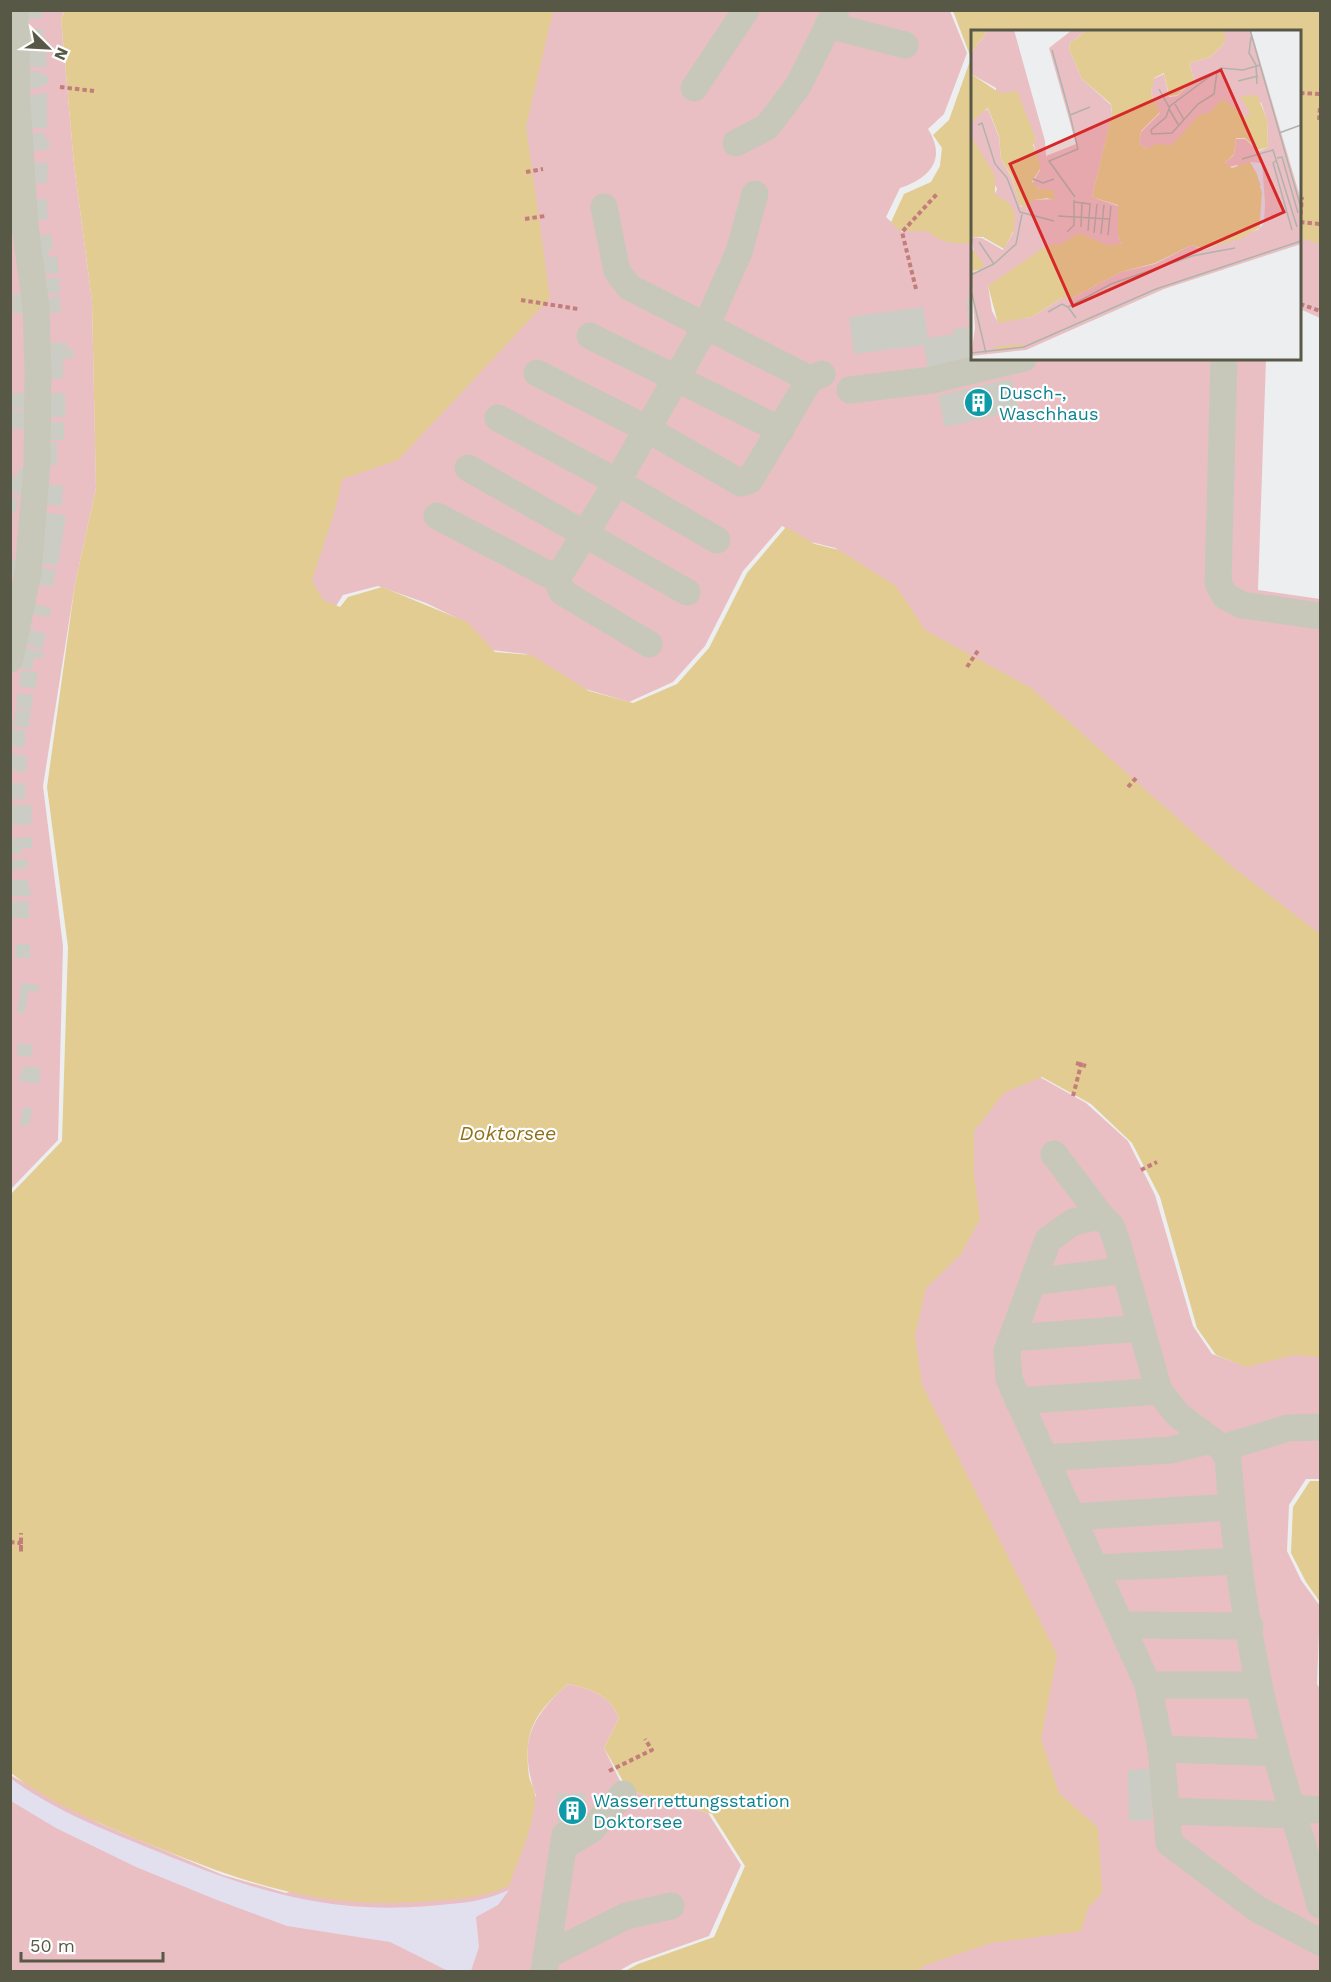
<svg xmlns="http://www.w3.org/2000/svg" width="1331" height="1982" font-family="'Work Sans',sans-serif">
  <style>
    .green { fill: #e9bfc3 }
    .sand { fill: #e2dfef }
    .water { fill: #e2cc91 }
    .building { fill: #cbccc4 }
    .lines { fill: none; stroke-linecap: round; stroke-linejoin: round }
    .path { stroke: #c37d7b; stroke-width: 4; stroke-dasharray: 4.5 3; stroke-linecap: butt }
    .minor { stroke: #c8c8ba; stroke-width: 27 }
    .labels { text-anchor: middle; stroke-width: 4.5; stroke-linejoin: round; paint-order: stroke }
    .culture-label { font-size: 18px; fill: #0d838f; stroke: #fff; text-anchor: start }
    .water-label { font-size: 20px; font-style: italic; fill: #90711a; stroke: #fff }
    .inset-river { fill: none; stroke: #e2cc91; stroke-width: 3 }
    .inset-road { fill: none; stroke: #b1b2ac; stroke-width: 1.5 }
    .view { fill: #d62828; fill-opacity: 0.15; stroke: #d62828; stroke-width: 3 }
    .inset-edge { fill: none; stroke: #585847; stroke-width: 3 }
  </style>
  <rect width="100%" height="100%" fill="#edeeef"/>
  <g class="green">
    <polygon points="65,10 61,18 74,164 92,301 96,488 75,584 43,786 63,946 58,1140 11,1189 10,11"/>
    <path d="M552 11H950L967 53 944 114 928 129C947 159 930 178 900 188L886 217 902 232 910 228 972 238V358L1266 359 1258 590 1320 599V936L921 628 892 585 835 548 811 542 782 526 743 571 705 646 673 682 629 702 585 689 526 654 491 650 463 621 426 603 378 586 343 595 336 606 319 599 308 580 338 478 522 125Z"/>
    <polygon points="1300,234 1320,240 1320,318 1300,309"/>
    <polygon points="1038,1076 1086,1103 1128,1141 1155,1195 1193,1326 1212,1354 1242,1365 1290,1354 1320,1356 1320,1479 1306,1479 1289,1505 1287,1551 1301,1580 1320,1606 1317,1684 1320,1689 1320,1971 913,1971 1055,1791 918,1384 911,1335 970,1129 1000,1092"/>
    <path d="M568 1684C591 1689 610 1695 619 1718L604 1748 624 1789 708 1813 741 1865 709 1936 633 1963 619 1971H11L10 1775 101 1824 223 1875 286 1893 536 1796C518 1744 529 1719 568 1684Z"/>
  </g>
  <path class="sand" d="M10 1778C49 1807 99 1828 144 1846 244 1887 319 1915 429 1906 460 1903 480 1903 509 1890L498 1905 476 1917 479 1947 471 1971H448L390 1942 287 1926 217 1900 136 1867 56 1828 11 1801Z"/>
  <g class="water">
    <path d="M65 11H553L526 127 550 298 398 460 342 479C336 514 322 547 312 581L323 600 340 607 348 597 382 587 467 622 495 652 531 655 589 691 633 703 677 684 709 648 747 573 786 527 815 544 839 550 896 586 925 630 1031 688 1231 866 1320 934V1357L1294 1355 1246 1367 1216 1355 1197 1328 1160 1197 1132 1143 1091 1104 1042 1077 1004 1093 974 1131V1175L980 1219 961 1254 926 1288 915 1336 922 1385 1057 1655 1041 1739 1059 1793 1098 1828 1102 1893 1088 1908 1081 1931 991 1943 925 1965 918 1971H625L638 1964 714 1937 745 1866 712 1814 628 1790 604 1748 619 1718C610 1695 591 1689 568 1684 535 1713 523 1730 529 1776 530 1783 536 1790 535 1798 534 1827 518 1859 509 1886 481 1898 459 1899 429 1901 319 1911 243 1882 144 1842 99 1823 49 1803 11 1773L10 1195 62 1141 68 947 47 787 75 584 96 488 92 301 74 164 61 18Z"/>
    <path d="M953 11H1320V244L1300 238V32H972V243C954 244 942 244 928 231H900L891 222 904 194 931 182 940 166 942 148 933 135 949 120 971 58Z"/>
    <polygon points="1310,1481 1320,1481 1320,1602 1306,1582 1291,1553 1293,1507"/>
  </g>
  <g class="building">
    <polygon points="24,10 42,10 42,18 24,19"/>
    <rect x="24" y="29" width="19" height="17"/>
    <polygon points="46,49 47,67 24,67 23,50"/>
    <polygon points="40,71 41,75 48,75 48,84 41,85 41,88 26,89 25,72"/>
    <polygon points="47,93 47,128 30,129 27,96"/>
    <polygon points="45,133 45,140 49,140 50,149 31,151 30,134"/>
    <polygon points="32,162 48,163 47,183 31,183"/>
    <rect x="31" y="199" width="16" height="21"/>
    <polygon points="51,234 53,250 48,250 49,257 57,256 59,273 38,275 34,236"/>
    <polygon points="59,277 60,293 40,294 39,279"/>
    <polygon points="29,293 30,313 13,313 13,294"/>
    <polygon points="59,296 61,312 43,314 41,298"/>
    <polygon points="972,298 972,358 928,370 924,345 854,354 849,317 923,307 928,338 954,334 953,329 969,327 966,299"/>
    <polygon points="49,343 67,343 67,350 73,349 73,358 63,359 63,378 44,379"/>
    <polygon points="1011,379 1019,410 945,427 938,396"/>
    <rect x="10" y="393" width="21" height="16"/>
    <polygon points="65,393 65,417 47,417 47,394"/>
    <rect x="10" y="411" width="17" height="18"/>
    <rect x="47" y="422" width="17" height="18"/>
    <polygon points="57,442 57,465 44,465 44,443"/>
    <polygon points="19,468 32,470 27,496 10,492 10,475 17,477"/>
    <polygon points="45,485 63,485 62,506 44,505"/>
    <polygon points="10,497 18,499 15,513 10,512"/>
    <polygon points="46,513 66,515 58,565 39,564"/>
    <polygon points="10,559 18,560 16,575 10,574"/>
    <polygon points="39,567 56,571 52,587 35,583"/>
    <polygon points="33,604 51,608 49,617 31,613"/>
    <polygon points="29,629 46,634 42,649 25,644"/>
    <polygon points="24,647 44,652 42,659 35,657 31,670 19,667"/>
    <polygon points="21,670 38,673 35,689 19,686"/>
    <polygon points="18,693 33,695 31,710 16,707"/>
    <polygon points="16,709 31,711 28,728 13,726"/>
    <polygon points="12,729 26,731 24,748 10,746"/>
    <polygon points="10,754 27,756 26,772 10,770"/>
    <rect x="10" y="783" width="15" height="16"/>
    <polygon points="10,804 32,806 31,825 10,824"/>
    <polygon points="32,837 32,848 22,848 23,853 10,854 10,839"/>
    <polygon points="27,859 28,868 10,870 10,860"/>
    <polygon points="10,880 28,880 31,896 10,896"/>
    <rect x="10" y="901" width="19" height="17"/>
    <rect x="15" y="944" width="15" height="14"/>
    <polygon points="21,983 39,985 38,992 28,991 25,1013 17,1012"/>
    <polygon points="18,1043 33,1045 31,1057 17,1055"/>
    <polygon points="24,1066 40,1068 40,1084 18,1081"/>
    <polygon points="23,1107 32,1108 29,1126 20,1125"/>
    <polygon points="1151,1769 1152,1820 1129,1821 1128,1770"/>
    <polygon points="585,1793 586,1827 558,1828 557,1794"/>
  </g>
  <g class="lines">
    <g class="path">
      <polyline points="60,87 94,91"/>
      <polyline points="1300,93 1320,94"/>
      <polyline points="1319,120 1320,106"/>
      <polyline points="526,172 543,169"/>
      <polyline points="525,219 545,216"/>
      <polyline points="1300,222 1302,197"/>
      <polyline points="1300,222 1320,224"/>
      <polyline points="916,289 902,232 937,194"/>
      <polyline points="521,300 578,309"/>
      <polyline points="1300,304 1320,311"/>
      <polyline points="967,667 979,649"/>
      <polyline points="1128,787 1137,777"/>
      <polyline points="1076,1063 1086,1066"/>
      <polyline points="1073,1096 1082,1061"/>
      <polyline points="1141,1170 1157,1162"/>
      <polyline points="10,1542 21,1543 21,1552 21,1533"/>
      <polyline points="609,1771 652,1750 645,1739"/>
    </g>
    <g class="minor">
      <polyline points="828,25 905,45"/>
      <polyline points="694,88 746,10"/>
      <polyline points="736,143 767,127 798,86 836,10"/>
      <polyline points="604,207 617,271 629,287 810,379 822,374"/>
      <polyline points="590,336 781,430"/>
      <polyline points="1224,358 1218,583 1225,596 1242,605 1320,616"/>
      <polyline points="537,373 647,429 741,483 750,480 810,379"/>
      <polyline points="850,390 932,380 1024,358"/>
      <polyline points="498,418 617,482 717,540"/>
      <polyline points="468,468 687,592"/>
      <polyline points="437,516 557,579 562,592 649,644"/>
      <polyline points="557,579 617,482 705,328 739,252 755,194"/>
      <polyline points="10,659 28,573 37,464 38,372 36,307 25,226 17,103 15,10"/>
      <polyline points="1054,1154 1101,1216"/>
      <polyline points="1033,1282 1125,1270"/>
      <polyline points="1012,1338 1141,1328"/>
      <polyline points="1018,1401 1159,1391"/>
      <polyline points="1222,1448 1288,1428 1320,1427"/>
      <polyline points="1045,1458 1170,1450 1212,1440"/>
      <polyline points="1072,1517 1231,1507"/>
      <polyline points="1096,1568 1239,1561"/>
      <polyline points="1122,1625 1250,1626"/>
      <polyline points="1148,1685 1259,1685"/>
      <polyline points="1161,1749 1276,1753"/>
      <polyline points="1290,1808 1320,1810"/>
      <polyline points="1167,1811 1293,1815"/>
      <polyline points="563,1847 592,1829 623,1794"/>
      <path d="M1320 1905C1302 1837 1278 1771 1263 1703 1245 1623 1234 1540 1228 1459L1222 1448 1178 1415 1159 1391 1117 1242 1111 1226 1101 1216 1073 1222 1048 1240 1007 1351 1009 1379 1148 1685 1161 1749 1169 1843 1257 1909 1320 1942"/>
      <polyline points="546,1956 626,1916 671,1906"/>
      <polyline points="544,1972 565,1835"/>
    </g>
  </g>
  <defs>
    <symbol id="building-disc" viewBox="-11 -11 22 22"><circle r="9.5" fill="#0f9aa8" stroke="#fff"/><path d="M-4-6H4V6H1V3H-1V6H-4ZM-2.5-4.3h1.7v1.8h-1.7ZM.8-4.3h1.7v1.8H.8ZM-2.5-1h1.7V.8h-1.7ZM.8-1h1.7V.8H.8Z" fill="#fff"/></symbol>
  </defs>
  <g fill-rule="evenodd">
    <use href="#building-disc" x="962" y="386" width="33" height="33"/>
    <use href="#building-disc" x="556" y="1794" width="33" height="33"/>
  </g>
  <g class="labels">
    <g class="culture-label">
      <text x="999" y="399">Dusch-,<tspan x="999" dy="21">Waschhaus</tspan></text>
      <text x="593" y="1807">Wasserrettungsstation<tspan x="593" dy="21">Doktorsee</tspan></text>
    </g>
    <g class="water-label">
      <text x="508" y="1140">Doktorsee</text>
    </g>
  </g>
  <g transform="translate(971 30)">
    <rect width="330" height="330" fill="#edeeef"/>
    <path d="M17 0H43L74 111 75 126 105 114 78 18 101 0H116L99 13 98 19 111 49 140 75 141 84 121 167 147 176V208L151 211 149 215 137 217 91 214 17 256 21 281 27 292 61 287 91 268H101L150 242 184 234 221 215 232 220 288 199 290 156 266 135 257 137 254 133 263 125 265 109H274L288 121 297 117 296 90 290 72 277 89 243 79 201 116 176 119 168 114 170 102 189 83 180 64 182 49 193 44 198 67 206 66 223 50 218 33 239 27 247 20 254 12V0H280L330 170V214L193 259 55 320 0 326 4 298 0 242 7 241 0 207 11 208 32 220 42 203 32 172 23 166 26 159 0 107V92L6 85 17 79 28 107 30 129 41 148 50 177 62 170 84 169 61 154 69 140 62 112 65 109 55 87 25 62V58L0 44V23Z" fill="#e9bfc3"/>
    <path d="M279 132 291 133 294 173 293 193 289 198 290 155Z" fill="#e2dfef"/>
    <path d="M0 0H17L0 23ZM116 0H254V12L247 20 239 27 218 33 223 50 206 65 198 66 193 43 183 48 180 64 189 82 170 101 168 114 176 119 185 114 201 115 228 85 238 83 251 69 277 88 279 83 269 66 286 65 296 89 297 117 288 120 274 108H265L263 124 254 133 261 138 279 132 286 144 291 163 288 198 268 209 232 219 221 215 184 233 150 242 101 268H91L61 287 27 293 17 256 75 216 91 214 108 203 137 216 151 213 147 207V175L121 167 141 83 140 74 111 49 98 19 99 13ZM0 44 29 63 46 61 65 109 62 115 70 137 61 152 68 159 82 160 84 170 76 168 63 170 54 177 49 175 41 147 30 129 28 106 17 78 0 92ZM0 106 24 146V165L38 173 44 184 43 200 33 219 12 207H0ZM0 217 13 235 8 240 0 241Z" fill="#e2cc91"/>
    <path class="inset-river" d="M24 318 52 316"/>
    <path class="inset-road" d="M279 0 330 178M280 7 278 23 285 35 286 54M81 20 99 85M246 42 243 64 227 74 201 103 181 104 180 100 195 87 199 76 250 38 272 40 289 35M267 51 287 46M188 59 198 77M204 74 213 90M198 79 208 96M7 95 11 93 24 134 36 148 49 182 83 191M308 103 330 95M306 128 311 127 327 183M271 129 302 120 326 197M306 130 302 133 321 200M62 149 72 153 83 149M104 167 78 131 107 119 99 85 119 77M104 172 119 174 117 201M87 186 138 189M110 197 111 172M96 202 103 195V170M123 203 126 174M130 204 133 175M137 205 140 176M23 234 45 214 51 184M0 245 23 234 8 212M0 260 15 323M77 282 91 274 97 277M105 288 97 277 140 254 221 226 264 218M0 323 53 317 185 259 330 211"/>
    <path class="view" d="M250 40 313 182 102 276 39 134Z"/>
    <rect width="330" height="330" class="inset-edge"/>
  </g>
  <rect width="1331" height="1982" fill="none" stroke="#585847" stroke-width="24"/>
  <g transform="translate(48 48) rotate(114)" stroke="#ffffff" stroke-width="4.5" paint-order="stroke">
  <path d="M0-4.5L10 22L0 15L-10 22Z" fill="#585847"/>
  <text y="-9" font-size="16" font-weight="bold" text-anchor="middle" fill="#585847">N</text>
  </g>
  <path d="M21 1952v9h142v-9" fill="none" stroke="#585847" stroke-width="3"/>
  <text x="30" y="1952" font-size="18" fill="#585847" stroke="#ffffff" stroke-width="4.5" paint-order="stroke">50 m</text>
</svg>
